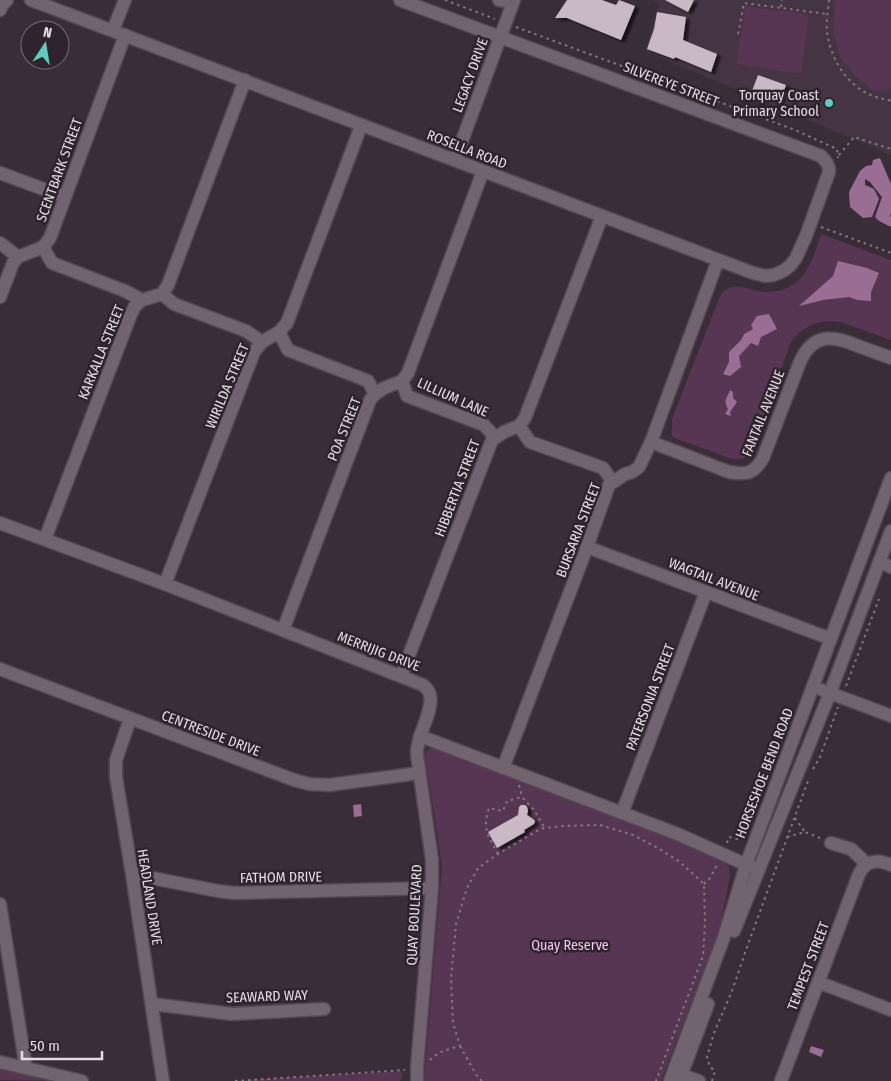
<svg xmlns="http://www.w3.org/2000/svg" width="891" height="1081" font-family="'Fira Sans Condensed',sans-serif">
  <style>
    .built { fill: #453443 }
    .green { fill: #563652 }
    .water { fill: #9a6d94 }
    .building { fill: #c9b9c6; filter: url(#shadow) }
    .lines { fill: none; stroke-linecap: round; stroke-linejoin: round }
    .minor-casing { stroke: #534952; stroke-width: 15 }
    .path { stroke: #837981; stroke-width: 2; stroke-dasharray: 2.5 4; stroke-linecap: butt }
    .minor { stroke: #71636f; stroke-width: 12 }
    .poi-dot { fill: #5ccebb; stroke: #2f232e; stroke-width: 2 }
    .labels { text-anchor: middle; stroke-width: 5; stroke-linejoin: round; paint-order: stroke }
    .street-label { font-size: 14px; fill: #e5dde3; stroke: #2f232e }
    .poi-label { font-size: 14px; fill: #e5dde3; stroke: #2f232e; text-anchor: end }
    .park-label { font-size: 14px; fill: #f8c2f1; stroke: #2f232e }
  </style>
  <defs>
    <filter id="shadow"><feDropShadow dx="4" dy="2.5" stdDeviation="1" flood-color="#0009"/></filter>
  </defs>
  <rect width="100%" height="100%" fill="#392d38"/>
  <polygon class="built" points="652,0 891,0 891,155 645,51 659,5"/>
  <g class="green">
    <polygon points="835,0 891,0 891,88 882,92 871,89 855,76 840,56 833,32"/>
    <polygon points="745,6 809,14 801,74 736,64"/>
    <path d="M821 234 891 260V340L841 322C821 319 803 325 791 342L752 447C747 458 745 460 732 459L672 437V419L718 301C720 296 723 291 727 289 737 283 748 289 757 291 771 294 790 290 800 279 811 267 816 250 821 234Z"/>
    <polygon points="430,748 435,749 672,839 722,861 729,867 730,876 719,932 661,1081 424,1081 442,866 425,756 426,751"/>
    <polygon points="0,1066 64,1081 0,1080"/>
    <polygon points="401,1071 403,1075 400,1081 235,1081"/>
  </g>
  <g class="water">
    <polygon points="880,158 891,184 891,213 890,216 891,217 891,227 879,221 875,217 882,197 870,182 865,179 865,185 874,189 879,199 872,217 863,218 850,207 849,192 860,171 866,166 872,165 873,160"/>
    <polygon points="838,261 867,268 879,273 871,292 871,301 857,300 849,297 823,300 799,306 833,276"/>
    <polygon points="769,314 777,329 761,337 758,346 751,343 739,356 741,367 730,376 723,374 729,362 729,352 741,340 744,334 753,329 751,325 757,316"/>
    <path d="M730 390 733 392V398L737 402 730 412 731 416 725 414 728 409C723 399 727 399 730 390Z"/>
    <polygon points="361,804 362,816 354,817 353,805"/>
    <polygon points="811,1046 824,1050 821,1057 809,1052"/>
  </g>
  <g class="building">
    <polygon points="567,0 602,0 616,5 619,0 635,6 621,40 567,18 555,18"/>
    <polygon points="665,0 694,0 688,12"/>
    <polygon points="657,12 686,17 683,40 717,54 711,72 675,57 674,59 647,49 654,29"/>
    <polygon points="758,75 786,85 780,102 752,91"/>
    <polygon points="521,805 525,805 527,807 528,810 527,815 533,819 535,821 534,824 524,830 525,832 497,848 488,832 518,815 519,807"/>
  </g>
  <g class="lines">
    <defs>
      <g id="minor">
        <path d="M31 0 753 273 765 276 774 275 783 271 790 266 796 258 806 236 829 172C830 165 825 160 821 156L400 0"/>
        <polyline points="499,0 513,2"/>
        <polyline points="0,10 2,5 7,0"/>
        <polyline points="113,30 125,0"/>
        <polyline points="455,160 514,0"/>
        <polyline points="0,173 65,197"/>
        <polyline points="0,243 18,257"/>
        <polyline points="43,247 52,263 125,291 142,300"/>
        <polyline points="162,294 174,304 246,331 262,342"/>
        <polyline points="0,297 13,263 18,257 43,247 50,238 125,35"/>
        <polyline points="279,332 288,350 368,381 375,394"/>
        <polyline points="402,381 407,396 484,425 495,437"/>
        <polyline points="519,426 530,442 603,468 613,482"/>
        <path d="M651 442 729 472C746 475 754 474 763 458L800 362C813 333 832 335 858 346 869 350 880 354 891 358"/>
        <path d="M0 523 165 584 423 685C426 688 429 690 430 695 433 706 424 725 420 736L680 835 758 870"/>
        <polyline points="45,539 131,314 135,306 142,300 162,294 168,285 245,80"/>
        <polyline points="587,547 831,639"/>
        <polyline points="879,562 891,567"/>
        <polyline points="165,584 254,352 262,342 279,332 287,323 361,126"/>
        <polyline points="283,630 370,400 375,394 384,388 402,381 408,373 483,171"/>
        <polyline points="0,669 294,780 309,784 329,785 419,773"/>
        <polyline points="401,676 492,440 504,432 519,426 525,418 602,216"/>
        <polyline points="822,690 891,716"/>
        <polyline points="130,719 116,760 116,777 132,874 163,1081"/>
        <polyline points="503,768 587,547 609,485 625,474 632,472 639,467 651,442 718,260"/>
        <polyline points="622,813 706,592"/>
        <path d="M831 843 851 849 867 864C876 860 881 861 891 865"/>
        <polyline points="132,874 218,891 234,893 432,888"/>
        <polyline points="0,904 26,1068"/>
        <polyline points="734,931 830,693 891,531"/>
        <polyline points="818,982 891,1010"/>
        <polyline points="152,1004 232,1014 324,1009"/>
        <polyline points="0,1062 82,1081"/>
        <polyline points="676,1073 699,1081"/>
        <polyline points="417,1081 417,1067 432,888 432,860 417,755 417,750 420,736"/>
        <polyline points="670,1081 724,937 746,865 891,478"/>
        <polyline points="679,1081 708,1004"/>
        <polyline points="781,1081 859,874 862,869 867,864"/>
      </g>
    </defs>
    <use href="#minor" class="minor-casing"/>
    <g class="path">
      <polyline points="445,0 495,19"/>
      <path d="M829 0C828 10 826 21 827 31 830 59 848 88 876 97 881 99 886 99 891 101"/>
      <polyline points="781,7 782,0"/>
      <polyline points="516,27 795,130 837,149 838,158"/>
      <polyline points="738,34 744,3 827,14"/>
      <polyline points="839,155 854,137 891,149"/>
      <polyline points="821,227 891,253"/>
      <polyline points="846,686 879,599"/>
      <polyline points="813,769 820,757 838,707"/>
      <polyline points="519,785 522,797"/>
      <polyline points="795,818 805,832"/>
      <polyline points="787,837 805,832 820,838"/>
      <polyline points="727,843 729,837 738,839 742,830 746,832"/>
      <path d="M498 854C488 835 482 830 489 808L503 811 507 801 522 797 534 810 544 827"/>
      <polyline points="704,884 710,878 718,863"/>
      <polyline points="460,1046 477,1076 482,1081"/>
      <path d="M430 1060C437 1052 449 1049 460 1046L453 1023 451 979 456 924 467 888 478 868 498 854 540 829 544 828 561 826 600 825 633 835 658 848 680 862 704 884 705 922 703 956 656 1081"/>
      <polyline points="235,1081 405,1070"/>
      <polyline points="712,1081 715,1071 710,1067 707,1057 714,1033 732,991 747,947 808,781"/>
    </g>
    <use href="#minor" class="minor"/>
  </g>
  <circle class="poi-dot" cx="829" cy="103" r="5"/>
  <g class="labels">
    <g class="street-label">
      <text transform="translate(470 75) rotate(-70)" y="5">LEGACY DRIVE</text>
      <text transform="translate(671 84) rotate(21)" y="5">SILVEREYE STREET</text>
      <text transform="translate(467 149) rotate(21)" y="5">ROSELLA ROAD</text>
      <text transform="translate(59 170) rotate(-70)" y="5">SCENTBARK STREET</text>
      <text transform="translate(101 352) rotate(-68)" y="5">KARKALLA STREET</text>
      <text transform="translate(227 386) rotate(-67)" y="5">WIRILDA STREET</text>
      <text transform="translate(453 397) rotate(24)" y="5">LILLIUM LANE</text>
      <text transform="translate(763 413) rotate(-68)" y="5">FANTAIL AVENUE</text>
      <text transform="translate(344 429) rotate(-68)" y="5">POA STREET</text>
      <text transform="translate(457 488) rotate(-69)" y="5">HIBBERTIA STREET</text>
      <text transform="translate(578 530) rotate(-69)" y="5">BURSARIA STREET</text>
      <text transform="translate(714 579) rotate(21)" y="5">WAGTAIL AVENUE</text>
      <text transform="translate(379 651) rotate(21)" y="5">MERRIJIG DRIVE</text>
      <text transform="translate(650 697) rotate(-69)" y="5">PATERSONIA STREET</text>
      <text transform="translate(211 733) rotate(21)" y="5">CENTRESIDE DRIVE</text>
      <text transform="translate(764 773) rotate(-69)" y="5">HORSESHOE BEND ROAD</text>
      <text transform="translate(281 877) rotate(-1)" y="5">FATHOM DRIVE</text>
      <text transform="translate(150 897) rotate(81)" y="5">HEADLAND DRIVE</text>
      <text transform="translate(414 915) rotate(-87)" y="5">QUAY BOULEVARD</text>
      <text transform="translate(808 966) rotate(-69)" y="5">TEMPEST STREET</text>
      <text transform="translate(267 996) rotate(-2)" y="5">SEAWARD WAY</text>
    </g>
    <g class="poi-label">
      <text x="819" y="100">Torquay Coast<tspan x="819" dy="16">Primary School</tspan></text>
    </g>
    <g class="park-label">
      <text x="570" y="950">Quay Reserve</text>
    </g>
  </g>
  <g transform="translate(45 45) rotate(12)"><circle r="24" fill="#2f232e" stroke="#786d76"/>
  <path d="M0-4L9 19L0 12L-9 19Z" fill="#5ccebb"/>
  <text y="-8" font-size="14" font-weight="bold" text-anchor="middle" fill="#e5dde3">N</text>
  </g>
  <path d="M22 1051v8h80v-8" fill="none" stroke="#e5dde3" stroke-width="2.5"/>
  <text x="30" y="1051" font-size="15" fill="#e5dde3" stroke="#2f232e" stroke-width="4" paint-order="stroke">50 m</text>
</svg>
